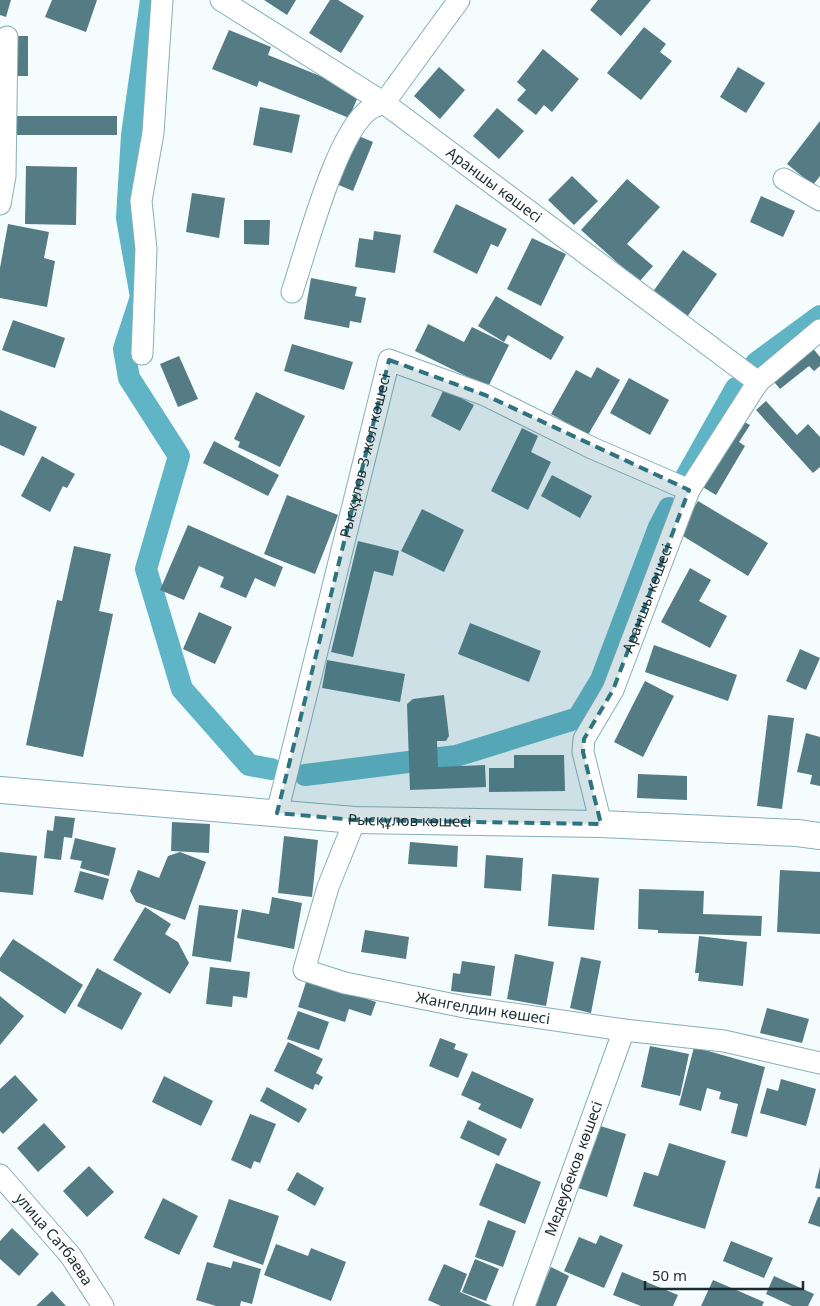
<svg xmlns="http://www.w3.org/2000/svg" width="820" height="1306" font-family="'Noto Sans',sans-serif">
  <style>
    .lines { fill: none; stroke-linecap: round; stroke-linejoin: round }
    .canal { stroke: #5fb4c6; stroke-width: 22 }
    .building { fill: #557b84 }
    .minor-casing { stroke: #87afb8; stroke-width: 23 }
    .major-casing { stroke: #87afb8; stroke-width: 28 }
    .minor { stroke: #fff; stroke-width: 21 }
    .major { stroke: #fff; stroke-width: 26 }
    .marked { fill: #2d7380; fill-opacity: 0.2; stroke: #2d7380; stroke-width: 4; stroke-dasharray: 10 6; stroke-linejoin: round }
    .labels { text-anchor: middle; stroke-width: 4.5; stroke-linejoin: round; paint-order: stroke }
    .street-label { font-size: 15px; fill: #1c2c30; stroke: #fff }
  </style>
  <rect width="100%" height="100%" fill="#f4fcfe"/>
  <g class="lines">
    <g class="canal">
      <polyline points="151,0 132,135 127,218 141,297 124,349 129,378 179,456 146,569 182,689 249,765 271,769"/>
      <polyline points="756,363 820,316"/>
      <polyline points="686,477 736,388"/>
      <polyline points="305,775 456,756 578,718 601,680 659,527 669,508"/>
    </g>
  </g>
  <g class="building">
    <polygon points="0,0 11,0 6,17 0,15"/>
    <polygon points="52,0 97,0 86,32 45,17"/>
    <polygon points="264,0 296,0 287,15"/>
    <polygon points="330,0 338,0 364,16 341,53 309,33"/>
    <polygon points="598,0 651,0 621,36 590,10"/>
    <polygon points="644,27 666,44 660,52 672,61 641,100 607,73"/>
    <polygon points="229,30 271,47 268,55 360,92 349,118 259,81 257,87 212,69"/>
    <polygon points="14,36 28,36 28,76 13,76"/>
    <polygon points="543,49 579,79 552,112 544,105 536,115 517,100 526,90 517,82"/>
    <polygon points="439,67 465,90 440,119 414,96"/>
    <polygon points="738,67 765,83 746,113 720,97"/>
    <polygon points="260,107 300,115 292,153 253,145"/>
    <polygon points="497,108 524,131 499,159 473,136"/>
    <rect x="15" y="116" width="102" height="19"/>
    <polygon points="820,121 820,176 813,185 787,164"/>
    <polygon points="354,134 373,142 353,191 334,183"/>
    <polygon points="26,166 77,167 76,225 25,224"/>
    <polygon points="572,176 598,201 574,225 548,200"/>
    <polygon points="627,179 660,207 627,244 653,266 639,282 581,230"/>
    <polygon points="192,193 225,198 219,238 186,232"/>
    <polygon points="761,196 795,211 783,237 750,222"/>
    <polygon points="456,204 507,229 498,247 491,244 477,274 433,252"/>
    <polygon points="244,220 270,220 269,245 244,244"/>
    <polygon points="8,224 49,232 44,258 55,261 47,307 0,298 0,268"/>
    <polygon points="374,231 401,235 395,273 355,267 359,238 373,240"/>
    <polygon points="532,238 566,254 541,306 507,289"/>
    <polygon points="683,250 717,274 687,317 652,293"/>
    <polygon points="311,278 357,287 355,296 366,298 361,323 350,321 349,328 304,319"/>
    <polygon points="496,296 564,337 551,360 508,335 504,342 478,326"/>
    <polygon points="13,320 65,338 55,368 2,350"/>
    <polygon points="428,324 464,342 472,327 509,345 488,387 415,351"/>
    <polygon points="292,344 353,362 344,390 284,371"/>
    <polygon points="811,346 820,357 820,366 814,371 809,366 780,389 770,377"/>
    <polygon points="179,356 198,399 178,407 160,364"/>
    <polygon points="597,367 620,380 588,435 551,414 576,370 591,378"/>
    <polygon points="629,378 669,400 650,435 610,413"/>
    <polygon points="444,389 474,405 460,431 431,416"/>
    <polygon points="256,392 305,416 280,467 238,447 240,442 234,439"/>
    <polygon points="766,401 797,435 808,424 820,437 820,467 813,473 756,410"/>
    <polygon points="0,410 37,427 24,456 0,445"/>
    <polygon points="741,420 750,425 739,442 745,446 716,495 701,486"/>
    <polygon points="522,428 538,436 531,452 551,462 528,510 491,491"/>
    <polygon points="214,441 279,475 268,496 203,463"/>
    <polygon points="42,456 75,474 67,488 63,486 50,512 21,496"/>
    <polygon points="552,475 592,496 580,518 541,496"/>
    <polygon points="287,495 338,515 315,574 264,554"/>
    <polygon points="698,501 768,543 748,576 678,533"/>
    <polygon points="422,509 464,530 444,572 401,551"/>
    <polygon points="188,525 283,567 275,587 255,578 246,598 220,587 224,577 199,566 184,600 160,590"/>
    <polygon points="358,541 399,551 393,576 374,571 353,657 331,652"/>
    <polygon points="74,546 111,554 99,611 113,614 83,757 26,745 57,600 62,601"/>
    <polygon points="690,568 711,580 699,601 727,616 710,648 661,622"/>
    <polygon points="199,612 232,627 215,664 183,649"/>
    <polygon points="470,623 541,651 529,682 458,654"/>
    <polygon points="654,645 737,675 728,701 645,672"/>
    <polygon points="800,649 820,658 806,690 786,681"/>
    <polygon points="327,660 405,674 400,702 322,688"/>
    <polygon points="645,681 674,696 643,757 614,742"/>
    <polygon points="444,695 449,736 446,741 437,741 438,767 485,765 486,787 410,790 407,704 413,699"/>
    <polygon points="768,715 794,718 782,809 757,806"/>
    <polygon points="806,733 820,737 820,786 810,784 812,775 797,772"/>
    <polygon points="514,755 564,755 565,791 489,792 489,768 514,768"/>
    <polygon points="638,774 687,776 687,800 637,798"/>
    <polygon points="55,816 75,818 72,838 64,837 61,860 44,858 47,830 53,831"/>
    <polygon points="172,822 210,824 209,853 171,851"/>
    <polygon points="284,836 318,840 312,897 278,893"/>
    <polygon points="75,838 116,848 109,876 80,868 82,861 70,859"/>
    <polygon points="410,842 458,846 457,867 408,864"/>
    <polygon points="0,852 37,856 33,895 0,892"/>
    <polygon points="180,852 206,862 185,920 136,902 130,891 138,870 159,878 168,856"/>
    <polygon points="486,855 523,858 521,891 484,888"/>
    <polygon points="780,870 820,872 820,934 777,932"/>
    <polygon points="80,871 109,879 103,900 74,892"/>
    <polygon points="552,874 599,878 594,930 548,926"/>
    <polygon points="639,889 704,891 703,914 762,916 761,936 658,933 658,930 638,929"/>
    <polygon points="272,897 302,903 294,949 237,938 242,909 269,914"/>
    <polygon points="199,905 238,910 231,962 192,956"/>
    <polygon points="145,907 171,924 165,934 178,942 189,963 170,994 113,960"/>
    <polygon points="365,930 409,937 406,959 361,952"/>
    <polygon points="699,936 747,942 743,986 698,981 699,973 695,973"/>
    <polygon points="13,939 83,985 65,1014 0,971 0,958"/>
    <polygon points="515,954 554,962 546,1006 507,999"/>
    <polygon points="581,957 601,961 591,1013 570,1008"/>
    <polygon points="462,961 495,966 491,996 451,991 453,973 460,974"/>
    <polygon points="210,967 250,972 247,998 233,996 232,1007 206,1004"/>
    <polygon points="97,968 142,993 122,1030 77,1006"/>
    <polygon points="307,979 376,1002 371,1016 349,1009 345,1022 298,1007"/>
    <polygon points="0,996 24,1016 0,1045"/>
    <polygon points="767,1008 809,1019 802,1043 760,1033"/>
    <polygon points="298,1011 329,1022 319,1050 287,1039"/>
    <polygon points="440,1038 456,1044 454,1049 468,1054 458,1078 429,1066"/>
    <polygon points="288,1042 323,1059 316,1073 323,1077 319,1085 315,1084 313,1090 274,1071"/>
    <polygon points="650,1046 689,1054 680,1096 641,1087"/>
    <polygon points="694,1047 765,1067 747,1137 731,1133 738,1104 719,1099 721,1092 707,1088 701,1111 679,1105"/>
    <polygon points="472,1071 534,1099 521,1129 478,1109 481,1104 461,1095"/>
    <polygon points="15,1075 38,1100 3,1134 0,1131 0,1089"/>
    <polygon points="164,1076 213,1101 201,1126 152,1102"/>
    <polygon points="781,1079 816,1089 806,1126 760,1113 767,1088 778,1091"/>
    <polygon points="267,1087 307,1109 299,1123 260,1101"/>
    <polygon points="250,1114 276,1124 260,1163 254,1161 251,1169 231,1160"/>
    <polygon points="468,1120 507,1139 499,1156 460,1138"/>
    <polygon points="44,1123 66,1147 38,1172 17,1148"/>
    <polygon points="594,1124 626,1134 607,1197 575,1187"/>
    <polygon points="669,1143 726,1161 705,1229 633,1206 644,1172 658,1176"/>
    <polygon points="496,1163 541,1182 525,1224 479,1205"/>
    <polygon points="89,1166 114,1192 87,1217 63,1191"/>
    <polygon points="820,1167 820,1189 815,1188"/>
    <polygon points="297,1172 324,1188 315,1206 287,1190"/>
    <polygon points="818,1197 820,1197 820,1227 808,1223"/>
    <polygon points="163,1198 198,1216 179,1255 144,1238"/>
    <polygon points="229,1199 279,1216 263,1265 213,1247"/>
    <polygon points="488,1220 516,1231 503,1267 475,1257"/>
    <polygon points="12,1228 39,1254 19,1276 0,1259 0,1241"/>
    <polygon points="600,1235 623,1245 604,1288 564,1271 579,1237 596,1244"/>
    <polygon points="731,1241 773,1258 764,1278 723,1261"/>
    <polygon points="276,1244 308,1256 311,1248 346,1262 331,1301 264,1275"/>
    <polygon points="475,1259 499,1269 486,1301 462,1292"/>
    <polygon points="233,1261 261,1269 252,1304 241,1301 240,1306 216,1306 196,1300 207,1262 231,1268"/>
    <polygon points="444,1264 467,1274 460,1292 492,1306 441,1306 428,1300"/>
    <polygon points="551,1267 569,1276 556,1306 534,1306"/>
    <polygon points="622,1272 678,1295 673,1306 641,1306 613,1295"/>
    <polygon points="774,1276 814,1294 808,1306 792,1306 766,1294"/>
    <polygon points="713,1280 764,1302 762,1306 701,1306"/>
    <polygon points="52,1291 66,1306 36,1306"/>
  </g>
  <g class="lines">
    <defs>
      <g id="minor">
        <path id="s1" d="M221 0 384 103 758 382"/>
        <polyline points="784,179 820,200"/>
        <polyline points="0,204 5,176 7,37"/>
        <path d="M292 292C306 251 336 132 370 109 374 106 380 105 384 103L459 0"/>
        <polyline points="142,354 146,249 141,201 153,133 162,0"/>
        <path id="s2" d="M277 813 389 360 485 395 592 448 689 490"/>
        <path id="s3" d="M355 820 328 887 304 970 345 983 465 1007 624 1030 724 1041 820 1063"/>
        <path id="s4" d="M601 824 583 752 584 739 613 690 689 490 758 382 820 330"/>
        <path id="s5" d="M0 1175 70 1255 103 1306"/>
        <path id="s6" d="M524 1306 624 1030"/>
      </g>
      <g id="major">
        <path id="s7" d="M0 790 355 820 601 824 797 833 820 836"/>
      </g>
    </defs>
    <use href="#minor" class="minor-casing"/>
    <use href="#major" class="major-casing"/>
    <use href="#minor" class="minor"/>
    <use href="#major" class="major"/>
  </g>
  <path class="marked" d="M389 360 485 395 689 490 613 690 584 739 583 752 601 824 355 820 277 813Z"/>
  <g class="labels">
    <g class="street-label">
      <text dy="5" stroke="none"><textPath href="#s1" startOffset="330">Араншы көшесі</textPath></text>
      <text dy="5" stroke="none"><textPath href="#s2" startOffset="368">Рысқұлов 3 жол көшесі</textPath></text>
      <text dy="5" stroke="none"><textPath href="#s4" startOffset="242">Араншы көшесі</textPath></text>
      <text dy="5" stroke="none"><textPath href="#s7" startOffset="411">Рысқұлов көшесі</textPath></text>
      <text dy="5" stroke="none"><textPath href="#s3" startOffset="342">Жангелдин көшесі</textPath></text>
      <text dy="5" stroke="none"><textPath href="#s6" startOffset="146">Медеубеков көшесі</textPath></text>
      <text dy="5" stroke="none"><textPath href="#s5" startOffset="84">улица Сатбаева</textPath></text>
    </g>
  </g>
  <path d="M645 1281v8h158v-8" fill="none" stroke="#1c2c30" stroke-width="2.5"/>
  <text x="652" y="1281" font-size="15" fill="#1c2c30" stroke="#ffffff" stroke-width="4" paint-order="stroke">50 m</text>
</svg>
